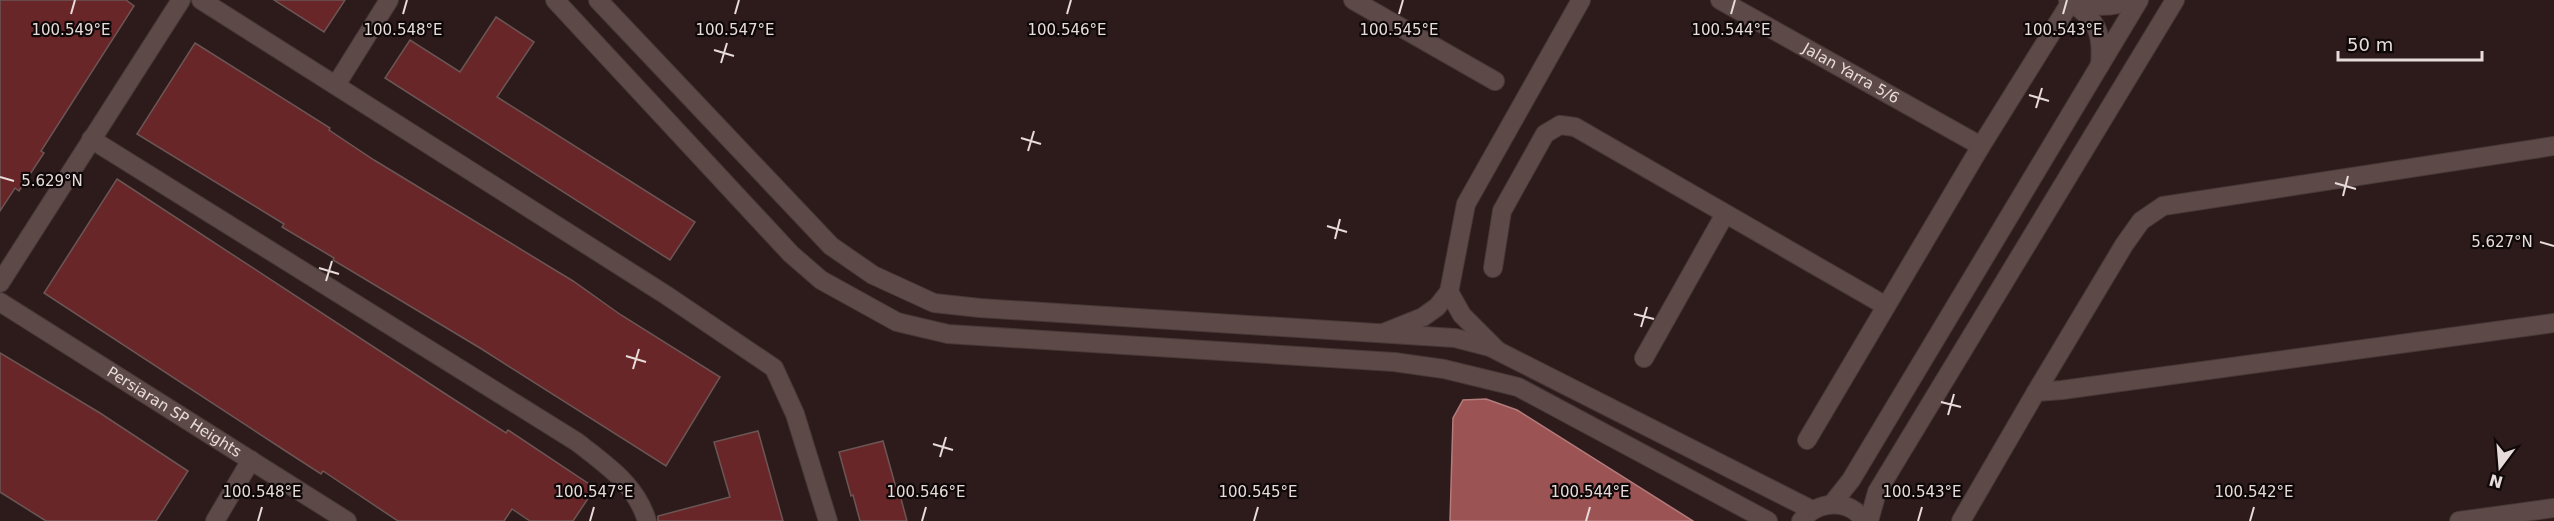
<svg xmlns="http://www.w3.org/2000/svg" width="2554" height="521" font-family="'DejaVu Sans',sans-serif">
  <style>
    .water { fill: #9c5353; stroke: #b37c7c; stroke-width: 1.5 }
    .building { fill: #692628; stroke: #6b5655; stroke-width: 1.5 }
    .lines { fill: none; stroke-linecap: round; stroke-linejoin: round }
    .minor-casing { stroke: #473938; stroke-width: 20 }
    .tertiary-casing { stroke: #473938; stroke-width: 20 }
    .minor { stroke: #5d4948; stroke-width: 18 }
    .tertiary { stroke: #5d4948; stroke-width: 18 }
    .ticks { fill: none; stroke: #e8dcdb; stroke-width: 2 }
    .labels { text-anchor: middle; stroke-width: 4.5; stroke-linejoin: round; paint-order: stroke }
    .street-label { font-size: 15px; fill: #e8dcdb; stroke: #0f0808 }
    .ticks-label { font-size: 15px; text-anchor: middle; fill: #e8dcdb; stroke: #0f0808; stroke-width: 4.5; stroke-linejoin: round; paint-order: stroke }
  </style>
  <rect width="100%" height="100%" fill="#2c1b1a"/>
  <polygon class="water" points="1486,399 1517,410 1693,521 1450,521 1453,418 1463,400"/>
  <g class="building">
    <polygon points="0,0 126,0 134,6 41,151 44,153 19,191 15,188 0,211"/>
    <polygon points="274,0 345,0 324,32"/>
    <polygon points="496,17 534,42 497,97 695,222 670,260 385,78 410,40 460,72"/>
    <polygon points="195,43 330,128 329,130 374,160 573,281 621,315 720,377 666,466 480,348 333,260 334,258 282,227 284,224 137,134"/>
    <polygon points="117,179 444,393 506,433 508,430 595,488 573,521 530,521 512,509 504,521 398,521 323,471 321,474 284,450 44,293"/>
    <polygon points="0,353 100,413 188,471 156,521 46,521 0,492"/>
    <polygon points="758,431 783,521 658,521 658,516 730,497 714,442"/>
    <polygon points="883,441 898,495 900,495 907,521 860,521 853,495 851,496 839,452"/>
  </g>
  <g class="lines">
    <defs>
      <g id="minor">
        <polyline points="201,0 666,295 774,368 795,414 828,521"/>
        <polyline points="1353,0 1495,81"/>
        <path id="s1" d="M1720 0 1981 146"/>
        <path d="M2068 0C2097 20 2103 31 2100 65"/>
        <path d="M2073 2C2096 7 2110 8 2132 0"/>
        <polyline points="336,85 389,0"/>
        <path d="M91 139 577 442C606 465 636 484 647 521"/>
        <polyline points="1493,268 1502,211 1545,134 1560,125 1575,127 1886,306"/>
        <polyline points="0,283 181,0"/>
        <polyline points="1449,292 1462,315 1497,350"/>
        <path id="s2" d="M0 302 347 521"/>
        <polyline points="1383,333 1423,317 1437,307 1449,292 1466,204 1581,0"/>
        <polyline points="1644,358 1725,214"/>
        <polyline points="2036,392 2124,245 2141,221 2163,206 2554,146"/>
        <polyline points="1807,440 1981,146 2072,0"/>
        <polyline points="215,521 251,460"/>
        <polyline points="1961,521 2036,392 2062,390 2554,323"/>
        <polyline points="2459,521 2554,508"/>
      </g>
      <g id="tertiary">
        <polyline points="555,0 791,254 821,280 897,322 948,334 1394,362 1444,369 1518,387 1768,521"/>
        <polyline points="598,0 831,246 873,275 934,303 980,308 1455,338 1490,347 1812,510"/>
        <polyline points="1832,504 1851,480 2139,0"/>
        <path d="M1801 521C1817 501 1849 497 1864 521"/>
        <polyline points="1869,521 1877,492 2175,0"/>
      </g>
    </defs>
    <use href="#minor" class="minor-casing"/>
    <use href="#tertiary" class="tertiary-casing"/>
    <use href="#minor" class="minor"/>
    <use href="#tertiary" class="tertiary"/>
  </g>
  <path class="ticks" d="M71 14 75 0M403 14 407 0M735 14 739 0M1067 14 1071 0M1399 14 1403 0M1731 14 1735 0M2063 14 2067 0M714 50 734 56M721 63 727 43M2029 95 2049 101M2036 108 2042 88M1021 138 1041 144M1028 151 1034 131M0 177 14 181M2335 183 2356 189M2343 196 2348 176M1327 226 1347 232M1335 239 1340 219M2540 242 2554 246M319 268 339 274M326 281 332 261M1634 314 1654 319M1641 327 1647 307M626 356 646 362M633 369 639 349M1941 402 1961 407M1948 415 1954 394M933 444 953 450M940 457 946 437M258 521 262 507M590 521 594 507M922 521 926 507M1254 521 1258 507M1586 521 1590 507M1918 521 1922 507M2250 521 2254 507"/>
  <g class="labels">
    <g class="street-label">
      <text dy="5" stroke="none"><textPath href="#s1" startOffset="150">Jalan Yarra 5/6</textPath></text>
      <text dy="5" stroke="none"><textPath href="#s2" startOffset="206">Persiaran SP Heights</textPath></text>
    </g>
  </g>
  <g class="ticks-label">
    <text x="71" y="35">100.549°E</text>
    <text x="403" y="35">100.548°E</text>
    <text x="735" y="35">100.547°E</text>
    <text x="1067" y="35">100.546°E</text>
    <text x="1399" y="35">100.545°E</text>
    <text x="1731" y="35">100.544°E</text>
    <text x="2063" y="35">100.543°E</text>
    <text x="52" y="186">5.629°N</text>
    <text x="2502" y="247">5.627°N</text>
    <text x="262" y="497">100.548°E</text>
    <text x="594" y="497">100.547°E</text>
    <text x="926" y="497">100.546°E</text>
    <text x="1258" y="497">100.545°E</text>
    <text x="1590" y="497">100.544°E</text>
    <text x="1922" y="497">100.543°E</text>
    <text x="2254" y="497">100.542°E</text>
  </g>
  <g transform="translate(2500 467) rotate(196)" stroke="#0f0808" stroke-width="4.5" paint-order="stroke">
  <path d="M0-4.5L10 22L0 15L-10 22Z" fill="#e8dcdb"/>
  <text y="-9" font-size="16" font-weight="bold" text-anchor="middle" fill="#e8dcdb">N</text>
  </g>
  <path d="M2338 51v9h144v-9" fill="none" stroke="#e8dcdb" stroke-width="3"/>
  <text x="2347" y="51" font-size="18" fill="#e8dcdb" stroke="#0f0808" stroke-width="4.5" paint-order="stroke">50 m</text>
</svg>
